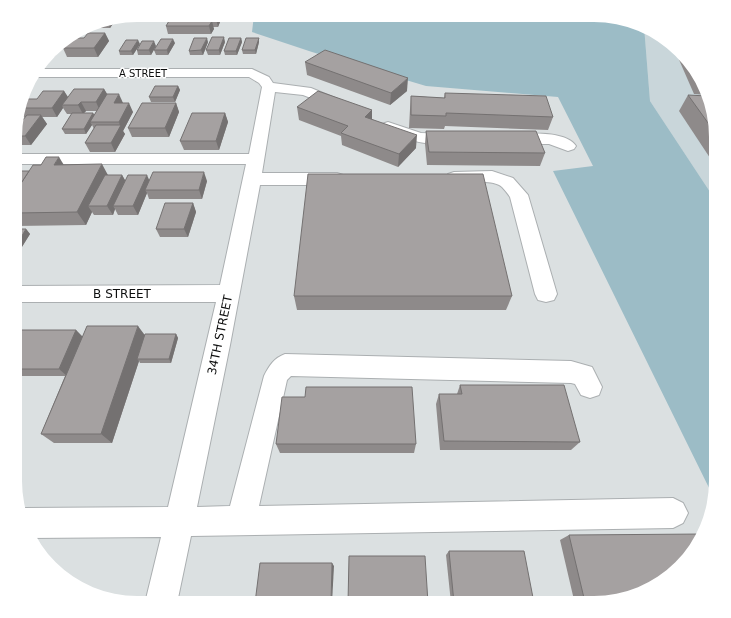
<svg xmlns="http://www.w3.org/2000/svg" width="731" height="618" font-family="'DejaVu Sans',sans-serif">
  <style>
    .built { fill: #c9d6da }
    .green { fill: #9cbcc6 }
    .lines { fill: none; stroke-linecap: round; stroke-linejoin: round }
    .minor-casing { stroke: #abafb1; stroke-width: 2 }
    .minor { fill: #fff; fill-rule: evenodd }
    .wall { fill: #8e8a8a; fill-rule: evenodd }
    .shaded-wall { fill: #747171 }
    .building { fill: #a5a1a1; stroke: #747171 }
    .labels { text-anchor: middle; stroke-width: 3; stroke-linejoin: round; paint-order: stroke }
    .far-street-label { font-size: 10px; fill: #0d0e0e; stroke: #fff }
    .street-label { font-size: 12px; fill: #0d0e0e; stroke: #fff }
  </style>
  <rect width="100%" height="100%" fill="#dbe0e1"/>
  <polygon class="built" points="644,26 648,27 680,51 704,83 716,129 716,201 650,101"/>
  <polygon class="green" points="254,15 443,15 488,18 514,15 602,15 644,26 650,101 716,201 716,481 713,496 553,171 593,166 558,97 426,86 312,52 252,32"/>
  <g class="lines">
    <defs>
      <g id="minor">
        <path d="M37 69H252L269 77 273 83 311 88 347 103 349 106 347 109 342 110 303 95 275 92 262 173H337L343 175 346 179 343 183 337 185H260L230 345 197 507 230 506 264 376C269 366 274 358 285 354L571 361 592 367 602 387 599 395 590 398 581 395 575 384 571 383 291 376 287 380 259 506 673 498 683 503 688 513 683 523 673 528 191 536 177 603H145L161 537 29 538 21 510 24 508 168 507 216 302H16V286L220 285 246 164H16V154H249L262 87 259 83 249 77H31Z"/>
        <path d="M388 122 421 133 456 134 462 136 464 139 462 142C436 149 406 140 382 130L380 127 382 124Z"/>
        <path d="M510 134C527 134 565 130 576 146L574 149 568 151 549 144H510L504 142 502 139 504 136Z"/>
        <path d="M492 171 513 178 528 195 557 294 554 300 546 302 538 300 535 294 510 197C508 194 505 190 502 187 490 177 463 186 448 182L445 178 448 174 454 172Z"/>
      </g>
    </defs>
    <use href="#minor" class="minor-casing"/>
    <use href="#minor" class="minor"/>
  </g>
  <g class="wall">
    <polygon points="219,15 220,22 218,27 213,27 214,29 211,34 168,34 166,26 171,21 171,19"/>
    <polygon points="117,18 110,28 86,28 97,22"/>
    <polygon points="105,33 109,41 98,57 67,57 63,48"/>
    <polygon points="241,38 242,42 237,55 225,55 224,51"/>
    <polygon points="208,42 203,55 190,55 189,51"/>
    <polygon points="225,42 220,55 208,55 206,50"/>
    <polygon points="259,42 256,54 243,54 242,50"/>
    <polygon points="175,43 168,55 156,55 154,50"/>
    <polygon points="59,44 61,48 54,57 47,57 57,45"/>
    <polygon points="140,44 133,55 120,55 119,51"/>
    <polygon points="156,46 151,55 138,55 137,50"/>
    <polygon points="673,46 680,51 704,83 707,95 694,94"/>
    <polygon points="305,62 407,91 390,105 307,75"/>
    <polygon points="178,86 180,90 175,102 151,102 149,97"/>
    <path d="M104 89 107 94 123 103 133 112 123 131 125 134 115 152H90L85 143 94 129 92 125 86 134H65L62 129 72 114H67L63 108 57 117H42L47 124 31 145H21L16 151V128L25 117H23L19 111 25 93 28 97 27 99H37L64 91 68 97ZM86 111H97L94 115 93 113H84Z"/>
    <polygon points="445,93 553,117 548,130 445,126 444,129 409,128 410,109 411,96 444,98"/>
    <polygon points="688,95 716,129 716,167 679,111"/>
    <polygon points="176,103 179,112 169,137 132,137 128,128"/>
    <polygon points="297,107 372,110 372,119 416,148 398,167 342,145 341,136 299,120"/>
    <polygon points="225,113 228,122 219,150 184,150 180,141"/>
    <polygon points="426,131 545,153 540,166 427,165 425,144"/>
    <polygon points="63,165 108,175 122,175 125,180 149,180 207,181 202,199 149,199 147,193 138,215 118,215 115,209 113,215 94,215 92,212 86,225 16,226 16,171 29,171"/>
    <polygon points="193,203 196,212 188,237 160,237 156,229"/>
    <polygon points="16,229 26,229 30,234 20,250 16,250"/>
    <polygon points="294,296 512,296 506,310 297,310"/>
    <polygon points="16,330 76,330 82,337 176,334 178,338 171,363 140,363 139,361 112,443 54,443 41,434 65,376 16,376"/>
    <polygon points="460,385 580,442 571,450 440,450 436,404 439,394 457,394"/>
    <polygon points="305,397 416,444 414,453 280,453 276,444"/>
    <polygon points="569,535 641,594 611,601 611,599 574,600 560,540"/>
    <polygon points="449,551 534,603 451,603 446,555"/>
  </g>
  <g class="shaded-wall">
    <polygon points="218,15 219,15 220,22 218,27 216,19"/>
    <polygon points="117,18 110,28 107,20"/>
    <polygon points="212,21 214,29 211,34 209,26"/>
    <polygon points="105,33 109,41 98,57 94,48"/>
    <polygon points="224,37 225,42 220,55 219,50"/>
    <polygon points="207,38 208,42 203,55 201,50"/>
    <polygon points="241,38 242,42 237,55 236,51"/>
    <polygon points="259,38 259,42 256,54 255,50"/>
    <polygon points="173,39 175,43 168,55 167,50"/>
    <polygon points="138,40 140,44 133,55 131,51"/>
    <polygon points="154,41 156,46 151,55 149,50"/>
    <polygon points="59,44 61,48 54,57 52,53"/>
    <polygon points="408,78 407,91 390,105 391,93"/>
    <polygon points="178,86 180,90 175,102 173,97"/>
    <polygon points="104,89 109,97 100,111 96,102"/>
    <polygon points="64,91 69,99 62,105 63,108 57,117 52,108"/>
    <polygon points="25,93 28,97 21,107"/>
    <polygon points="119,94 123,103 114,103"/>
    <polygon points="81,102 86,111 83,114 78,105"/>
    <polygon points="129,103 133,112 123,131 125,134 115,152 111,143 120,126 119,122"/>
    <polygon points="176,103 179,112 169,137 165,128"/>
    <polygon points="372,110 372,123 365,117"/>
    <polygon points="93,113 96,118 90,122 92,125 86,134 84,129"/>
    <polygon points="225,113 228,122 219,150 216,141"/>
    <polygon points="41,115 47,124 31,145 25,136"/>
    <polygon points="417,135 416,148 398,167 399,154"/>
    <polygon points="16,138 21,145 16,151"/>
    <polygon points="59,157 67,170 54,165"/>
    <polygon points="102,164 109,177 88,206 92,212 86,225 77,212"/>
    <polygon points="204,172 207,181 202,199 199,190"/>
    <polygon points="122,175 127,184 113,206 115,209 113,215 107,206"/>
    <polygon points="147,175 151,184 145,190 147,193 138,215 133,206"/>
    <polygon points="193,203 196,212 188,237 184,229"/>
    <polygon points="26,229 30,234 20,250 16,246"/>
    <polygon points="138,326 147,338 137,359 139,361 112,443 101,434"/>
    <polygon points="76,330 84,338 67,376 59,369"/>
    <polygon points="176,334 178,338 171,363 169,359"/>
    <polygon points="332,563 334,566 332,603 331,603"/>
  </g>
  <g class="building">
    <polygon points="173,15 218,15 216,19 171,19"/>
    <polygon points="169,21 212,21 209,26 166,26"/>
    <polygon points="88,33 105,33 94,48 63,48 72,38 84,38"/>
    <polygon points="212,37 224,37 219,50 206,50"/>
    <polygon points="194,38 207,38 201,50 189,51"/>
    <polygon points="229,38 241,38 236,51 224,51"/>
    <polygon points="246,38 259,38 255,50 242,50"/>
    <polygon points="161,39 173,39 167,50 154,50"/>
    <polygon points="126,40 138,40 131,51 119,51"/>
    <polygon points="142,41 154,41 149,50 137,50"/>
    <polygon points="59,44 52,53 50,53 57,45"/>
    <polygon points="325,50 408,78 391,93 305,62"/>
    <polygon points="155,86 178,86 173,97 149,97"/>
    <polygon points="74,89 104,89 96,102 81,102 78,105 62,105"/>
    <polygon points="43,91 64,91 52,108 20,108 23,101 25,99 37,99"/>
    <polygon points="318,91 372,110 365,117 417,135 399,154 341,133 348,126 297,107"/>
    <polygon points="445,93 546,96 553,117 446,113 446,116 411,115 411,96 445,98"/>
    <polygon points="107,94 119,94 114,103 129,103 119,122 90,122"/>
    <polygon points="688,95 707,96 716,129 716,134"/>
    <polygon points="142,103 176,103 165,128 128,128"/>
    <polygon points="72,113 93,113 84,129 62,129"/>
    <polygon points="192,113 225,113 216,141 180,141"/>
    <polygon points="27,115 41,115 25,136 16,136 16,128"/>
    <polygon points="96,125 121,125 111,143 85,143"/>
    <polygon points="426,131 536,131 545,153 429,152"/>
    <polygon points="46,157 59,157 54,165 102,164 77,212 16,213 16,191 33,165 41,165"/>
    <polygon points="16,171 29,171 16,191"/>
    <polygon points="153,172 204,172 199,190 145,190"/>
    <polygon points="308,174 483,174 512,296 294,296"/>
    <polygon points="105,175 122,175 107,206 88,206"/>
    <polygon points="128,175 147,175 133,206 113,206"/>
    <polygon points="165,203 193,203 184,229 156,229"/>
    <polygon points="16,229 26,229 16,246"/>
    <polygon points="87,326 138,326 101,434 41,434"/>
    <polygon points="16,330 76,330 59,369 16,369"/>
    <polygon points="145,334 176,334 169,359 137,359"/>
    <polygon points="460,385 564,385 580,442 444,441 439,394 462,394"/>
    <polygon points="306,387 412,387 416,444 276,444 282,397 305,397"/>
    <polygon points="703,534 680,567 641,594 624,598 624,597 584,598 569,535"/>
    <polygon points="449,551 524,551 534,603 454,603"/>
    <polygon points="349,556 425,556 428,603 348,603"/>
    <polygon points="260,563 332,563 331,603 255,603"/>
  </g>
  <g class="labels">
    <g class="far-street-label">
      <text x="143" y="77">A STREET</text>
    </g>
    <g class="street-label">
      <text x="122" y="298">B STREET</text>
      <text transform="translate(220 335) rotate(-78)" y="4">34TH STREET</text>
    </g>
  </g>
  <path d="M0 0H731V618H0ZM137 22H594A115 115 0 0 1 709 137V481A115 115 0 0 1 594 596H137A115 115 0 0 1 22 481V137A115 115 0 0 1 137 22Z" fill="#fff" fill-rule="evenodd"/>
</svg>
